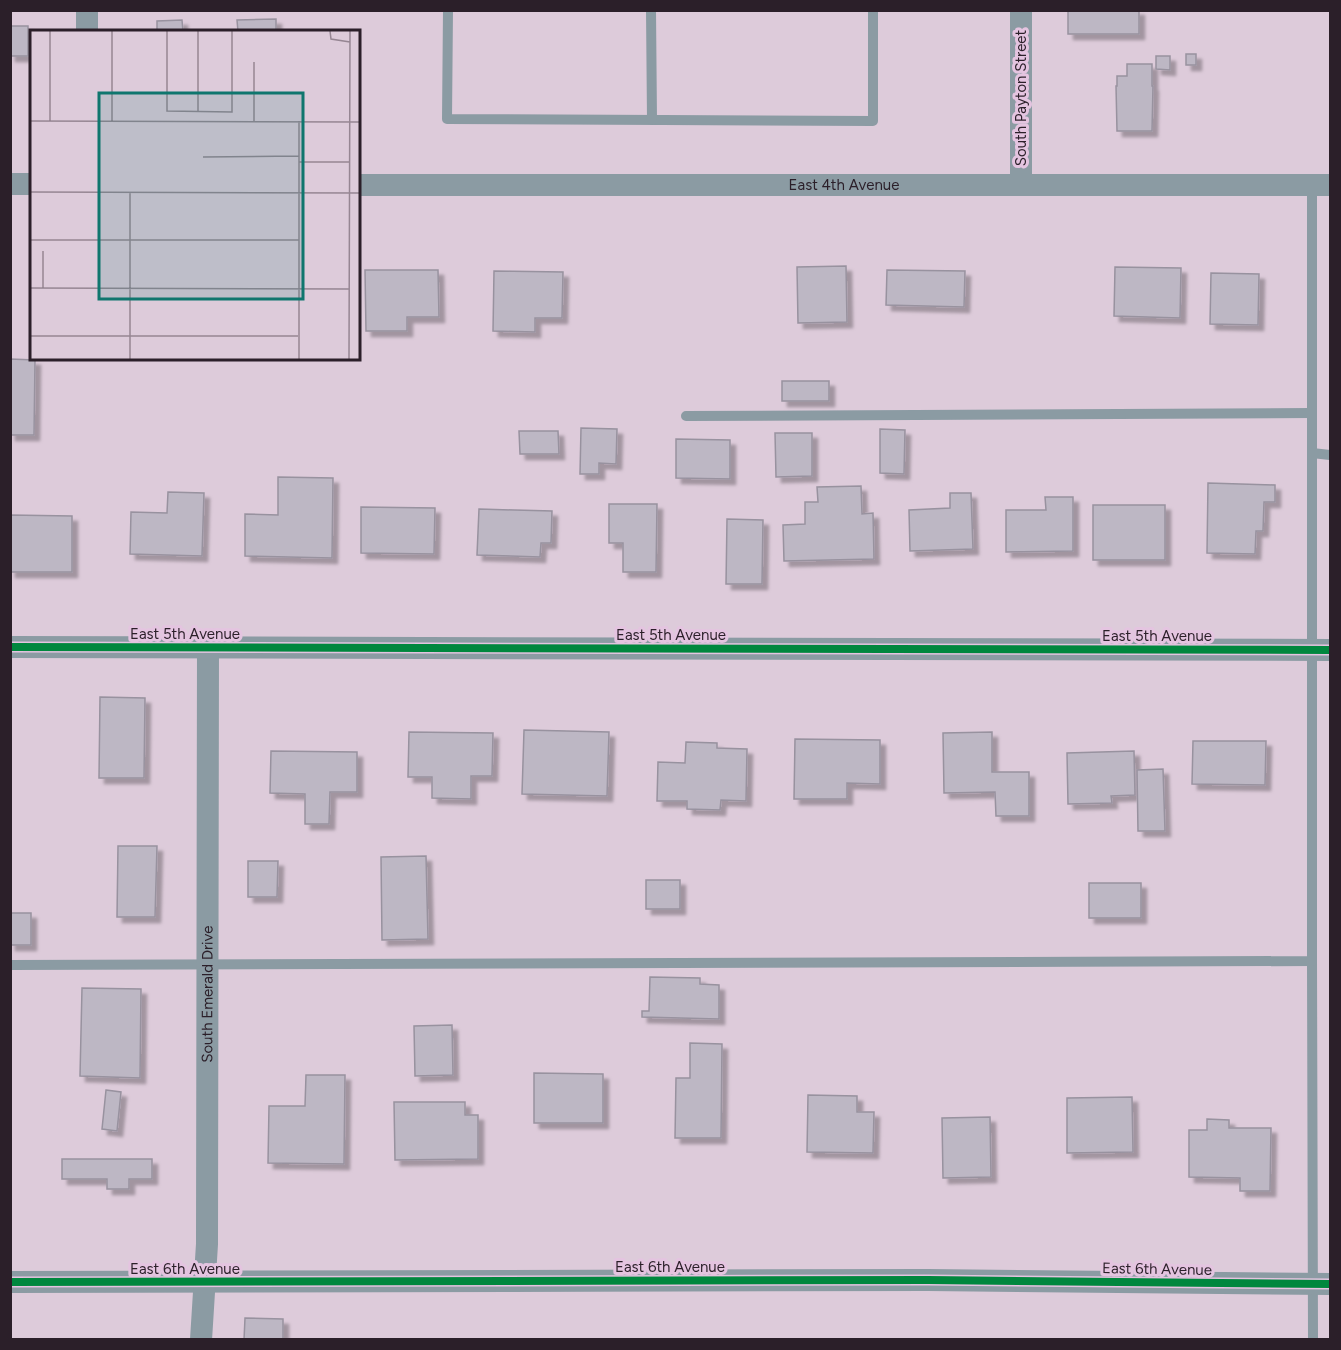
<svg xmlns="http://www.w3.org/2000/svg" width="1341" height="1350" font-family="Figtree,sans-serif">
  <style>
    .building { fill: #bdb7c4; stroke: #98929f; stroke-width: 1.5; filter: url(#shadow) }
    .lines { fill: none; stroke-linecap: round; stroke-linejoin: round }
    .lane { stroke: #8b9ba3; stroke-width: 10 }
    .street { stroke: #8b9ba3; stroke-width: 22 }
    .cycleway-casing { stroke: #e4c4e0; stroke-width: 11 }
    .cycleway { stroke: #00873e; stroke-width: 8 }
    .labels { text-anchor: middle; stroke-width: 6; stroke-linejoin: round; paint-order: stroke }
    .street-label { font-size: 15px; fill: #2b1f29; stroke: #e4c4e0 }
    .inset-road { fill: none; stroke: #968693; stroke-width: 1.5 }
    .view { fill: #0f766e; fill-opacity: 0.15; stroke: #0f766e; stroke-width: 3 }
    .inset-edge { fill: none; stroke: #2b1f29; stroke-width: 3 }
  </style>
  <defs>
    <filter id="shadow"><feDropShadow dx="5.5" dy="5.5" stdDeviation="1.5" flood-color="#0004"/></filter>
  </defs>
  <rect width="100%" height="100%" fill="#ddcbda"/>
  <g class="building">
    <rect x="1068" y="10" width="71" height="24"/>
    <polygon points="276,19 276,32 238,32 237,20"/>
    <polygon points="182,20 183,32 157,32 157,21"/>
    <rect x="10" y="26" width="18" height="30"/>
    <rect x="1186" y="54" width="10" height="11"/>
    <polygon points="1156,56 1170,56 1170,70 1156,69"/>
    <polygon points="1127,64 1152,64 1152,86 1153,86 1152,131 1117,131 1116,86 1117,86 1117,76 1127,76"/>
    <polygon points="846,266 847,322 798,323 797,267"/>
    <polygon points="1115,267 1181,268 1180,318 1114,316"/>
    <polygon points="365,270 438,270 439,317 407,317 407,331 366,331"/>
    <polygon points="887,270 965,271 964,307 886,305"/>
    <polygon points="494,271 563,272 562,318 535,318 535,332 493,331"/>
    <polygon points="1211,273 1259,274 1258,325 1210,324"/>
    <polygon points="10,359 35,360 34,435 10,435"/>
    <rect x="782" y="381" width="47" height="20"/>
    <polygon points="581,428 617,429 616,464 599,463 599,474 580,474"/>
    <polygon points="880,429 905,430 904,474 880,473"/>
    <polygon points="519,431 558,431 559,454 520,454"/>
    <polygon points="775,433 812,433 812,476 776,477"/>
    <polygon points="676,439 730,440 730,479 676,478"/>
    <polygon points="278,477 333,478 332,558 245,556 245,514 278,515"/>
    <polygon points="1208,483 1275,485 1275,502 1264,502 1263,531 1256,531 1255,554 1207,553"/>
    <polygon points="861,486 862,514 873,513 874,559 784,561 783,525 805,524 805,502 818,502 817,487"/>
    <polygon points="168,492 204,493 202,556 130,554 131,512 167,513"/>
    <polygon points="950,493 971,493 973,549 910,551 909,510 950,508"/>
    <polygon points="1045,497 1073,497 1073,551 1006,552 1006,510 1046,510"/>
    <polygon points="609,504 657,504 656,572 623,572 623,543 609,543"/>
    <rect x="1093" y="505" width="72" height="55"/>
    <polygon points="361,507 435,508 434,554 361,553"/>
    <polygon points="479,509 552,511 551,543 541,543 540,557 477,555"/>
    <polygon points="10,515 72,516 72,572 10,572"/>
    <polygon points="727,519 763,520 762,584 726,584"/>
    <polygon points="100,697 145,698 144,778 99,778"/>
    <polygon points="524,730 609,732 607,796 522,794"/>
    <polygon points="409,732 493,733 492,776 471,776 471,799 432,798 432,777 408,777"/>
    <polygon points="992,732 992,772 1029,772 1029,816 996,816 995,792 944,793 943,733"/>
    <polygon points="795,739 880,740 880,784 847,783 847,799 794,799"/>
    <polygon points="1193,741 1266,741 1265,785 1192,784"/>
    <polygon points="686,742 717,743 717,748 747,749 746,801 721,800 720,810 687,809 687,801 657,801 658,762 685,763"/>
    <polygon points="271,751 357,752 357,792 330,792 329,824 305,824 305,794 270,793"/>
    <polygon points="1134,751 1135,795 1111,796 1112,803 1068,804 1067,753"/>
    <polygon points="1163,769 1165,831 1138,831 1137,770"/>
    <polygon points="118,846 157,846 155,917 117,917"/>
    <polygon points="426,856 428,939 382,940 381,857"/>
    <polygon points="248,861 278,861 277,897 248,897"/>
    <rect x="646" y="880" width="34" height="29"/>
    <rect x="1089" y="883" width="52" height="35"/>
    <rect x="10" y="913" width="21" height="32"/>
    <polygon points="650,977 700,978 700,984 719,985 719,1019 642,1017 642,1011 649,1011"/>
    <polygon points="82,988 141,989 140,1078 80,1076"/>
    <polygon points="452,1025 453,1075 415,1076 414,1026"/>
    <polygon points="690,1043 722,1044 721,1138 675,1138 676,1078 690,1078"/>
    <polygon points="534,1073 603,1074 603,1123 534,1123"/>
    <polygon points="306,1075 345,1075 344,1164 268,1163 269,1106 305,1106"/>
    <polygon points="106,1090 121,1092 117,1131 102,1129"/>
    <polygon points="808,1095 857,1096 857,1112 874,1112 873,1153 807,1152"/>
    <polygon points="1132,1097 1133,1152 1067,1153 1067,1098"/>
    <polygon points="394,1102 465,1102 465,1115 478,1115 478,1159 395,1160"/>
    <polygon points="990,1117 991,1177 943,1178 942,1118"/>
    <polygon points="1207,1119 1229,1120 1229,1128 1271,1128 1270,1191 1240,1191 1240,1178 1189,1177 1189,1130 1207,1130"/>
    <polygon points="62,1159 152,1159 152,1179 129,1179 129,1189 107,1189 107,1179 62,1179"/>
    <polygon points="245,1318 283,1319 283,1340 244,1340"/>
  </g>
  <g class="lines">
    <g class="lane">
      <polyline points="448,10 447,119 873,121 873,10"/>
      <polyline points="651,10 652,120"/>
      <polyline points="686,416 1311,413"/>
      <polyline points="1312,453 1330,455"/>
      <polyline points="1312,961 1313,1340"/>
      <polyline points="10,965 1312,961 1312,185"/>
    </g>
    <g class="street">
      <polyline points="1021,10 1021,185"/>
      <polyline points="87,32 87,10"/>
      <polyline points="10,184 32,184"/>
      <path id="s1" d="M358 185H1330"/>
      <polyline points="10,647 1330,650"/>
      <polyline points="10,1282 928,1280 1330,1284"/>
      <path id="s2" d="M201 1340 207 1244 208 647"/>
    </g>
    <defs>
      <g id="cycleway">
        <polyline points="10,647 1330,650"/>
        <polyline points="10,1282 928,1280 1330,1284"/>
      </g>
    </defs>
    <use href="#cycleway" class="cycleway-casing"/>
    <use href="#cycleway" class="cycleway"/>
  </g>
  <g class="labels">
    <g class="street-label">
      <text transform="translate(1021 98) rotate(-90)" y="5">South Payton Street</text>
      <text dy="5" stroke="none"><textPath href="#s1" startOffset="486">East 4th Avenue</textPath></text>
      <text x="185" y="639">East 5th Avenue</text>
      <text x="671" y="640">East 5th Avenue</text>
      <text x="1157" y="641">East 5th Avenue</text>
      <text dy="5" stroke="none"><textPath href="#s2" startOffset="346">South Emerald Drive</textPath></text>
      <text x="670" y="1272">East 6th Avenue</text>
      <text x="185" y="1274">East 6th Avenue</text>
      <text transform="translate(1157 1269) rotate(1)" y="5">East 6th Avenue</text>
    </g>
  </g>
  <g transform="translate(30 30)">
    <rect width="330" height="330" fill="#ddcbda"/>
    <path class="inset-road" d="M137 1V81L202 82V1M168 1V81M300 1 301 9 320 12M224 32V91M0 91 330 92M20 91V1M82 91V1M173 127 269 126M269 132H319M0 162 330 163M0 210H269V91M0 258 319 259M13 258V221M0 306H268M100 329V162M269 329V210M319 329 320 1"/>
    <path class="view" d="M69 63H273V269H69Z"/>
    <rect width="330" height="330" class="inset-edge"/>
  </g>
  <rect width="1341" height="1350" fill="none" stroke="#2b1f29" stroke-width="24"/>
</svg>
